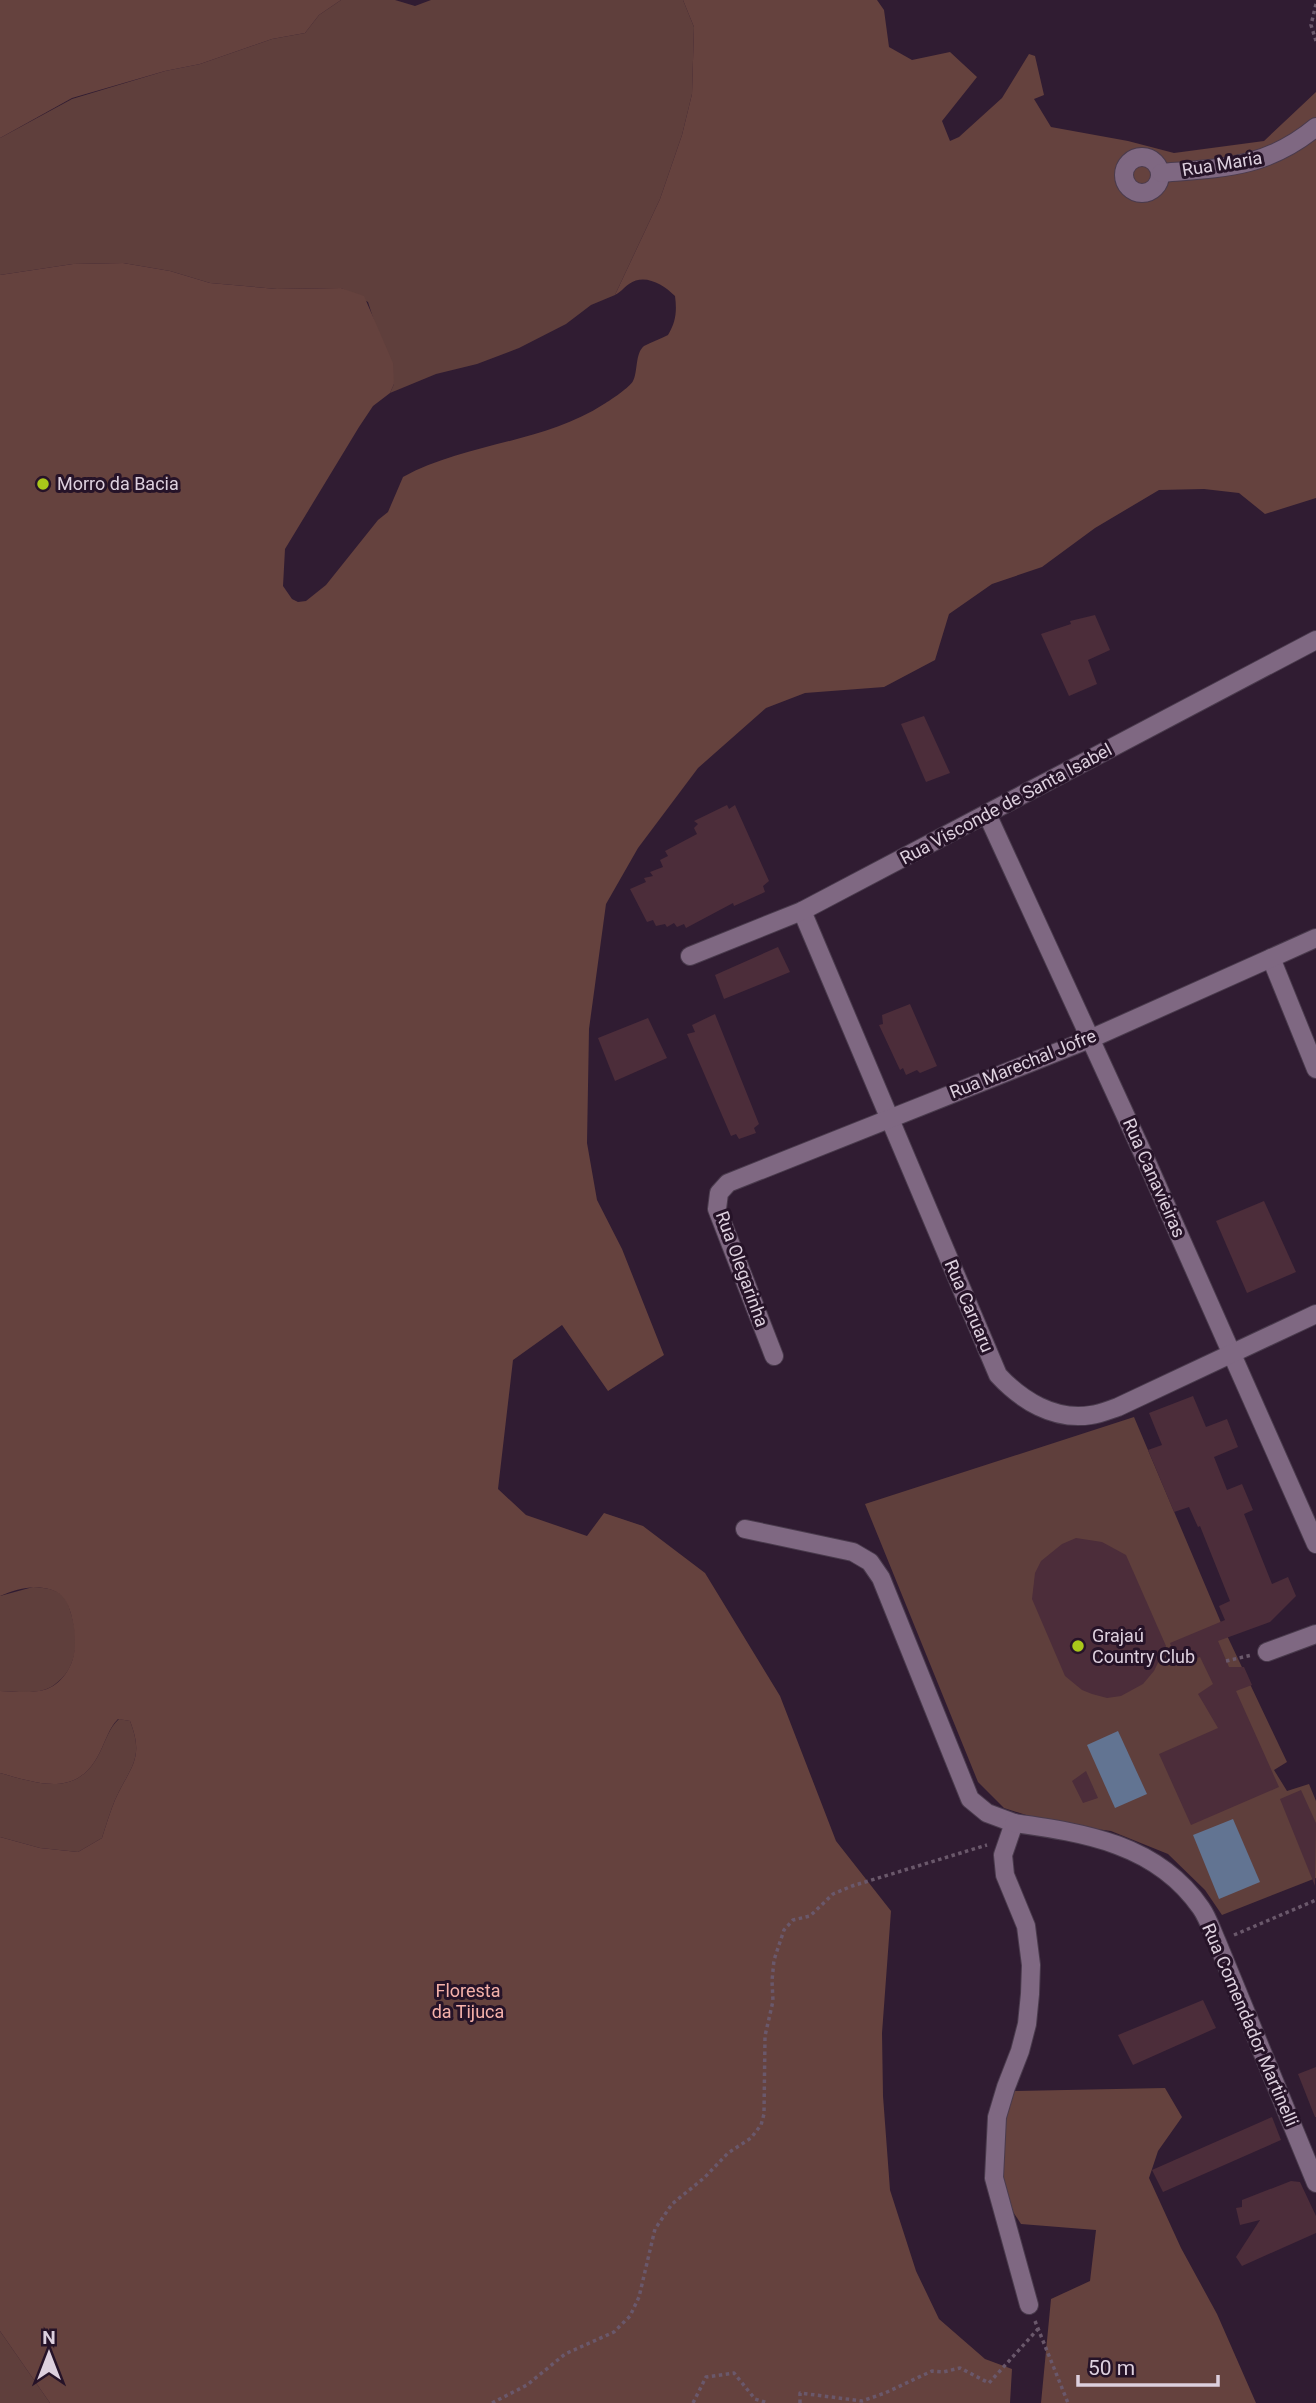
<svg xmlns="http://www.w3.org/2000/svg" width="1316" height="2403" font-family="Roboto,sans-serif">
  <style>
    .green { fill: #5f3f3c }
    .forest { fill: #65423e }
    .water { fill: #627492 }
    .building { fill: #4c2d3a }
    .lines { fill: none; stroke-linecap: round; stroke-linejoin: round }
    .minor-casing { stroke: #4a3b4d; stroke-width: 20 }
    .path { stroke: #6a586b; stroke-width: 3.5; stroke-dasharray: 3.5 3.5; stroke-linecap: butt }
    .minor { stroke: #7f6882; stroke-width: 18 }
    .poi-dot { fill: #a9c71a; stroke: #261328; stroke-width: 2.5 }
    .labels { text-anchor: middle; stroke-width: 6; stroke-linejoin: round; paint-order: stroke }
    .street-label { font-size: 18px; fill: #ddd0de; stroke: #261328 }
    .poi-label { font-size: 18px; fill: #ddd0de; stroke: #261328; text-anchor: start }
    .park-label { font-size: 18px; fill: #f5b1aa; stroke: #261328 }
  </style>
  <rect width="100%" height="100%" fill="#301c32"/>
  <g class="green">
    <polygon points="341,0 395,0 415,6 431,0 683,0 694,27 692,94 682,135 660,199 615,295 591,305 566,324 519,348 477,364 436,374 390,393 394,384 368,302 341,288 277,289 210,283 170,271 123,263 73,264 0,275 0,138 72,99 165,71 200,64 272,39 305,33 319,15"/>
    <polygon points="1134,1417 1222,1625 1287,1762 1274,1770 1287,1791 1309,1784 1316,1801 1316,1878 1222,1915 1205,1890 1168,1854 1111,1831 1051,1823 1004,1808 978,1782 865,1504"/>
    <path d="M33 1587C43 1588 56 1588 64 1597 68 1602 70 1610 72 1617 79 1642 77 1669 54 1685 39 1696 16 1691 0 1691V1596Z"/>
    <path d="M119 1719 130 1721C145 1759 130 1767 115 1800 110 1812 106 1825 102 1838L78 1852 40 1848 0 1837V1773C40 1784 78 1798 100 1752 106 1740 109 1728 119 1719Z"/>
    <polygon points="0,2331 50,2403 0,2403"/>
  </g>
  <g class="forest">
    <polygon points="0,0 341,0 319,15 305,33 272,39 200,64 165,71 72,98 0,138"/>
    <path d="M683 0H877L884 10 889 47 912 60 950 52 977 77 942 121 950 141 959 137 1002 98 1029 54 1035 56 1044 95 1034 99 1051 127 1128 141 1174 153 1264 141 1316 92V498L1265 514 1239 493 1204 489 1159 490 1095 528 1042 567 992 584 949 614 935 660 884 687 805 693 766 708 698 768 638 848 606 904 589 1029 587 1143 597 1200 622 1249 664 1355 608 1391 562 1325 513 1360 498 1489 526 1515 587 1536 604 1513 643 1526 705 1573 780 1696 836 1841 891 1911 882 2033 883 2096 890 2190 916 2271 939 2319 985 2359 1012 2369 1010 2403H50L0 2331V1837L40 1848 78 1852 102 1838C106 1825 110 1812 115 1800 130 1767 145 1759 130 1721L118 1719C109 1728 106 1740 100 1752 78 1798 40 1784 0 1773V1691C16 1691 39 1695 53 1686 78 1669 78 1640 71 1614 68 1603 63 1593 52 1590 34 1584 17 1589 0 1596V275L73 264 123 263 170 271 210 283 277 289 341 288 364 296 393 363 394 384 390 393 373 406 359 427 285 549 283 586 292 599 298 602 306 601 326 585 378 520 388 512 403 477C465 443 544 443 604 404 611 400 630 387 633 381 638 372 635 353 644 346 651 342 661 339 668 335 676 322 677 311 675 296 663 284 644 273 629 284 623 288 621 292 615 295L660 199 682 135 692 94 694 27Z"/>
    <polygon points="1165,2088 1182,2117 1158,2151 1149,2178 1181,2248 1217,2314 1256,2403 1041,2403 1051,2299 1090,2281 1096,2230 1021,2224 997,2187 1003,2124 1012,2091"/>
  </g>
  <g class="water">
    <polygon points="1118,1731 1147,1794 1115,1808 1087,1745"/>
    <polygon points="1233,1819 1260,1882 1219,1899 1193,1835"/>
  </g>
  <g class="building">
    <polygon points="1095,615 1110,650 1088,660 1097,684 1069,696 1041,634 1071,624 1070,621"/>
    <polygon points="924,716 950,773 926,782 901,724"/>
    <polygon points="727,805 729,809 735,805 769,881 763,886 765,892 734,906 733,903 686,928 684,924 677,927 674,923 667,927 665,924 656,926 653,920 647,922 630,889 646,882 644,878 653,876 650,872 663,867 660,860 668,856 665,851 697,834 694,828 698,824 694,821"/>
    <polygon points="778,947 790,972 724,999 715,975"/>
    <polygon points="910,1004 937,1066 920,1073 917,1070 906,1075 903,1068 900,1070 879,1025 883,1024 882,1015"/>
    <polygon points="715,1014 759,1124 754,1128 756,1133 739,1139 736,1134 731,1136 687,1034 695,1032 692,1025"/>
    <polygon points="648,1018 667,1058 615,1081 598,1038"/>
    <polygon points="1264,1201 1296,1272 1247,1293 1216,1221"/>
    <polygon points="1193,1396 1206,1427 1227,1419 1238,1447 1214,1457 1227,1490 1242,1484 1253,1510 1244,1514 1272,1584 1288,1577 1296,1596 1270,1622 1218,1641 1229,1667 1244,1667 1252,1685 1236,1691 1279,1787 1191,1825 1159,1754 1218,1728 1198,1694 1213,1684 1200,1657 1178,1664 1170,1643 1225,1620 1219,1606 1230,1601 1200,1526 1198,1527 1189,1507 1174,1512 1148,1450 1162,1445 1149,1413"/>
    <polygon points="1076,1538 1102,1542 1126,1555 1166,1646 1154,1671 1143,1684 1121,1696 1107,1698 1092,1694 1082,1690 1065,1676 1032,1599 1035,1573 1041,1561 1062,1544"/>
    <polygon points="1086,1771 1098,1798 1083,1803 1072,1781"/>
    <polygon points="1301,1790 1316,1823 1315,1886 1280,1799"/>
    <polygon points="1203,2000 1216,2028 1133,2065 1118,2035"/>
    <polygon points="1316,2067 1316,2117 1315,2117 1298,2074"/>
    <polygon points="1272,2117 1281,2140 1163,2192 1152,2170"/>
    <polygon points="1291,2181 1300,2182 1316,2216 1316,2233 1242,2266 1236,2257 1260,2220 1240,2225 1236,2208 1242,2207 1242,2200"/>
  </g>
  <g class="lines">
    <defs>
      <g id="minor">
        <circle cx="1142" cy="175" r="18"/>
        <path d="M1161 173C1222 168 1267 168 1316 127"/>
        <polyline points="987,814 1145,1158 1316,1544"/>
        <path d="M802 911 998 1375C1021 1400 1054 1421 1091 1415 1100 1414 1109 1410 1118 1407L1316 1314"/>
        <polyline points="690,956 802,911 1316,640"/>
        <polyline points="1271,958 1316,1069"/>
        <polyline points="774,1356 717,1209 719,1193 728,1183 1090,1039 1316,938"/>
        <polyline points="745,1529 853,1552 870,1562 881,1578 970,1799 987,1813 1014,1823 1003,1855 1005,1875 1026,1926 1031,1965 1030,1994 1027,2024 1020,2051 1006,2087 997,2117 994,2178 1029,2305"/>
        <polyline points="1267,1652 1316,1634"/>
        <path d="M1014 1823C1085 1833 1157 1844 1201 1908 1208 1918 1212 1931 1217 1942L1316 2183"/>
      </g>
    </defs>
    <use href="#minor" class="minor-casing"/>
    <g class="path">
      <polyline points="1316,4 1311,25 1316,41"/>
      <polyline points="1226,1661 1252,1655"/>
      <polyline points="1234,1935 1316,1900"/>
      <polyline points="1035,2321 1068,2403"/>
      <polyline points="492,2403 527,2385 565,2354 614,2332 630,2316 639,2297 655,2229 672,2204 704,2178 728,2153 751,2138 761,2125 764,2114 765,2036 773,2001 772,1981 774,1960 784,1930 793,1920 810,1916 833,1894 852,1886 987,1845"/>
      <polyline points="693,2403 706,2377 734,2373 755,2399 768,2403"/>
      <polyline points="800,2403 800,2393 862,2401 885,2393 932,2371 943,2372 960,2368 989,2383 1038,2329"/>
    </g>
    <use href="#minor" class="minor"/>
  </g>
  <g class="poi-dot">
    <circle cx="43" cy="484" r="7"/>
    <circle cx="1078" cy="1646" r="7"/>
  </g>
  <g class="labels">
    <g class="street-label">
      <text transform="translate(1222 164) rotate(-9)" y="6">Rua Maria</text>
      <text transform="translate(1006 804) rotate(-28)" y="6">Rua Visconde de Santa Isabel</text>
      <text transform="translate(1023 1064) rotate(-22)" y="6">Rua Marechal Jofre</text>
      <text transform="translate(1154 1178) rotate(66)" y="6">Rua Canavieiras</text>
      <text transform="translate(742 1269) rotate(70)" y="6">Rua Olegarinha</text>
      <text transform="translate(969 1306) rotate(67)" y="6">Rua Caruaru</text>
      <text transform="translate(1250 2025) rotate(67)" y="6">Rua Comendador Martinelli</text>
    </g>
    <g class="poi-label">
      <text x="57" y="490">Morro da Bacia</text>
      <text x="1092" y="1642">Grajaú<tspan x="1092" dy="21">Country Club</tspan></text>
    </g>
    <g class="park-label">
      <text x="468" y="1997">Floresta<tspan x="468" dy="21">da Tijuca</tspan></text>
    </g>
  </g>
  <g transform="translate(49 2354)" stroke="#261328" stroke-width="5" paint-order="stroke">
  <path d="M0-5L12 26L0 18L-12 26Z" fill="#ddd0de"/>
  <text y="-10" font-size="19" font-weight="bold" text-anchor="middle" fill="#ddd0de">N</text>
  </g>
  <path d="M1078 2375v10h140v-10" fill="none" stroke="#ddd0de" stroke-width="3.5"/>
  <text x="1088" y="2375" font-size="21" fill="#ddd0de" stroke="#261328" stroke-width="5" paint-order="stroke">50 m</text>
</svg>
